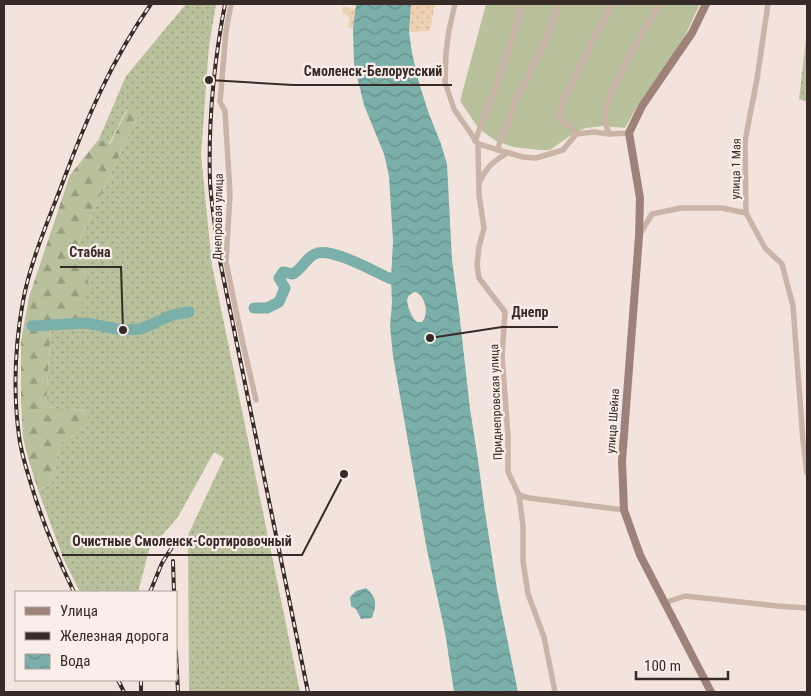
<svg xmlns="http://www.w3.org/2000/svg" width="811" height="696" font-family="'Roboto Condensed',sans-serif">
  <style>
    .grass { fill: url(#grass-dots) }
    .forest { fill: url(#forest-firs) }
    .sand { fill: url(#sand-dots) }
    .garden { fill: #b9c19c }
    .water { fill: url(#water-waves); fill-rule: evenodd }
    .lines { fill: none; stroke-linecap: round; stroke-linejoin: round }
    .river { stroke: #7bafaa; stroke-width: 11 }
    .street { stroke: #cab3a7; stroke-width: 5.5 }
    .secondary { stroke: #9e8179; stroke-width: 8 }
    .rail-casing { stroke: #372b28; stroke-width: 4 }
    .rail { stroke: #f9efe8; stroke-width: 2; stroke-dasharray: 5.5; stroke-linecap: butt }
    .labels { text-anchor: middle; stroke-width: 4.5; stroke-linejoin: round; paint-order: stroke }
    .street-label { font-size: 12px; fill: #372b28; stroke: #f9efe8 }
    .leader { fill: none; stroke: #372b28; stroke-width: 2 }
    .callout-dot { fill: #372b28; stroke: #f9efe8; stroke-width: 2 }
    .callout-label { font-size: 14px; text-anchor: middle; font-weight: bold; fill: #372b28; stroke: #f9efe8; stroke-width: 4.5; stroke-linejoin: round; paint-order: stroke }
  </style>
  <defs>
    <pattern id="grass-dots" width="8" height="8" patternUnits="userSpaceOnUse" patternTransform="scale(1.25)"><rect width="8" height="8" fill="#b9c19c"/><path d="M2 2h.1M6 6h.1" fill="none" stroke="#979d7f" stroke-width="1.8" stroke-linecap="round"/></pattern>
    <pattern id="forest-firs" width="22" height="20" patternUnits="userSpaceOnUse" patternTransform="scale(1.25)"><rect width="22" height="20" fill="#b9c19c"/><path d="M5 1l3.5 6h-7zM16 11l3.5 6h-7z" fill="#979d7f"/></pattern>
    <pattern id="sand-dots" width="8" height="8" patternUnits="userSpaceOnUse" patternTransform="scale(1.25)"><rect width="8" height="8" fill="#edd1b2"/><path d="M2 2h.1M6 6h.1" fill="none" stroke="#ccb499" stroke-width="1.8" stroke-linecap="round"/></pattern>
    <pattern id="water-waves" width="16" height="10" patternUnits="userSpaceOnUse" patternTransform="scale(1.25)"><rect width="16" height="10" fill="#7bafaa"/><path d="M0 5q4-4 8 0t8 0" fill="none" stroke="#668f8a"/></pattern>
  </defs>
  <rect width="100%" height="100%" fill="#f2e4dc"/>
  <g class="grass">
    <polygon points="186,4 216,4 209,46 201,155 212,265 300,692 189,692 188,535 224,458 214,452 178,517 149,550 138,592 80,592 64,560 38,490 51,484 60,444 88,425 88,411 46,407 51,325 90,287 77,246 140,111 127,109 109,144 99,139 126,76"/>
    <polygon points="807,30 807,102 799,99"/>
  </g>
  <polygon class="forest" points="128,108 140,111 77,246 90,287 73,325 51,325 46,407 88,411 88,425 60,444 51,484 38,490 29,461 23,438 21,402 21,341 29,297 70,175 99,139 110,144"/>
  <g class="sand">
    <polygon points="411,4 435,4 430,31 409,32"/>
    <polygon points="343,6 348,8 356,9 353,29 348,27 350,18 342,11"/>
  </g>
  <polygon class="garden" points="486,4 700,4 681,44 639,103 625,128 603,126 586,128 574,133 550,150 540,150 513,147 496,141 479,129 460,101"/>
  <g class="water">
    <path d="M356 4H411L409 32 412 53 419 83 429 114 441 144 447 164 452 260 459 311 470 409 478 460 485 512 497 589 518 692H454L445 632 427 550 393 356 390 326 392 303 391 279 393 241 389 176 384 154 364 105 354 64 353 29ZM416 292C426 297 429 314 422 322 420 322 419 322 418 322 414 321 414 318 412 316 408 307 402 295 416 292Z"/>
    <path d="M366 588C377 598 377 604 372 618L361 619 356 609 351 606 350 597 356 591Z"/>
  </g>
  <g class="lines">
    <g class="river">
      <path d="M254 308H267L279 302 285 288 279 278 283 272 293 274C302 269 306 258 315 254 330 246 375 272 391 279L404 272"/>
      <polyline points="32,326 86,323 123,330 141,329 172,315 189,312"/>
    </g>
    <g class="street">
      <polyline points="231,4 226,31 220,102 225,111 230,194 226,262 243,344 256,400"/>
      <polyline points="455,4 449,30 446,52 445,82 454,109 478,144 523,157 536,158 563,150 576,134 594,132 609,134 629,133"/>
      <polyline points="768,4 757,79 745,141 746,213 765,248 782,264 793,306 803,441 807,473"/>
      <polyline points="576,134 570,126 561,122 559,114 564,99 596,33 613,4"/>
      <path d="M609 134C608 129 605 124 605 119 603 98 647 24 660 4"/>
      <polyline points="475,141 499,78 523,4"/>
      <polyline points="478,144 479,195 484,228 479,247 477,265 479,278 505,312 502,356 508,436 508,472 519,495 523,526 523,561 528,594 544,637 555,692"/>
      <polyline points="497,150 516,100 547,38 559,4"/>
      <path d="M480 181C488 165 493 162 507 153"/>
      <polyline points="640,234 652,214 681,208 722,208 746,213"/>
      <polyline points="519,495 529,498 624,510"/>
      <polyline points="664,603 685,596 777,606 807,608"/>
    </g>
    <polyline class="secondary" points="706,4 692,33 642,106 629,133 640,198 639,236 622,461 624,510 640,555 711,692"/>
    <defs>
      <g id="rail">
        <path d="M225 4C214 62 208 122 210 182 212 209 216 235 220 261L308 692"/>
        <polyline points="173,561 174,592"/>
        <path d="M74 592C57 557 42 521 31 484 26 468 21 452 19 436 13 391 15 345 23 301 31 259 49 219 64 179 87 117 113 58 151 4"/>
        <polyline points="150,592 162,563 178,538"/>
        <polyline points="176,652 178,692"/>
        <polyline points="118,680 124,692"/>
        <polyline points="141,680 141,692"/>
      </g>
    </defs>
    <use href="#rail" class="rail-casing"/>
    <use href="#rail" class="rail"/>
  </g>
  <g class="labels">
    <g class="street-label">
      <text transform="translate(736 169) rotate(-89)" y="4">улица 1 Мая</text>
      <text transform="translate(218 217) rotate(-89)" y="4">Днепровая улица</text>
      <text transform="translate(496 402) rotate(-92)" y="4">Приднепровская улица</text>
      <text transform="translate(613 421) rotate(-86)" y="4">улица Шейна</text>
    </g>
  </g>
  <path class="leader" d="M209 80L293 85H452M123 330L121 267H60M430 338L502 327H558M344 474L302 555H62"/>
  <g class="callout-dot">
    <circle cx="209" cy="80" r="5"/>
    <circle cx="123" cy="330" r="5"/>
    <circle cx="430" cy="338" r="5"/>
    <circle cx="344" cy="474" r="5"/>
  </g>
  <g class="callout-label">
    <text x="373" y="76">Смоленск-Белорусский</text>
    <text x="90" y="257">Стабна</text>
    <text x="530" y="317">Днепр</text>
    <text x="182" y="546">Очистные Смоленск-Сортировочный</text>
  </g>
  <rect width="811" height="696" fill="none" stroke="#372b28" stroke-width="10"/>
  <rect x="15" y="591" width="162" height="90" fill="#f9efe8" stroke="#aba19b"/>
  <rect x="25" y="607" width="25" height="8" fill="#9e8179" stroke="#aba19b"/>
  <text x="60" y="616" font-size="15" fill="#372b28">Улица</text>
  <rect x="25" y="632" width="25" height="8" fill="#372b28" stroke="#aba19b"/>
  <text x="60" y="641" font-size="15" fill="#372b28">Железная дорога</text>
  <rect x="25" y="654" width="25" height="15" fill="url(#water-waves)" stroke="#aba19b"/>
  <text x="60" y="666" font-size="15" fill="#372b28">Вода</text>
  <path d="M636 671v8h92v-8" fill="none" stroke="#372b28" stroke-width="2.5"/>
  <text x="644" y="671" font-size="15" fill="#372b28" stroke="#f9efe8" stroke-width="4" paint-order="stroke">100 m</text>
</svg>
